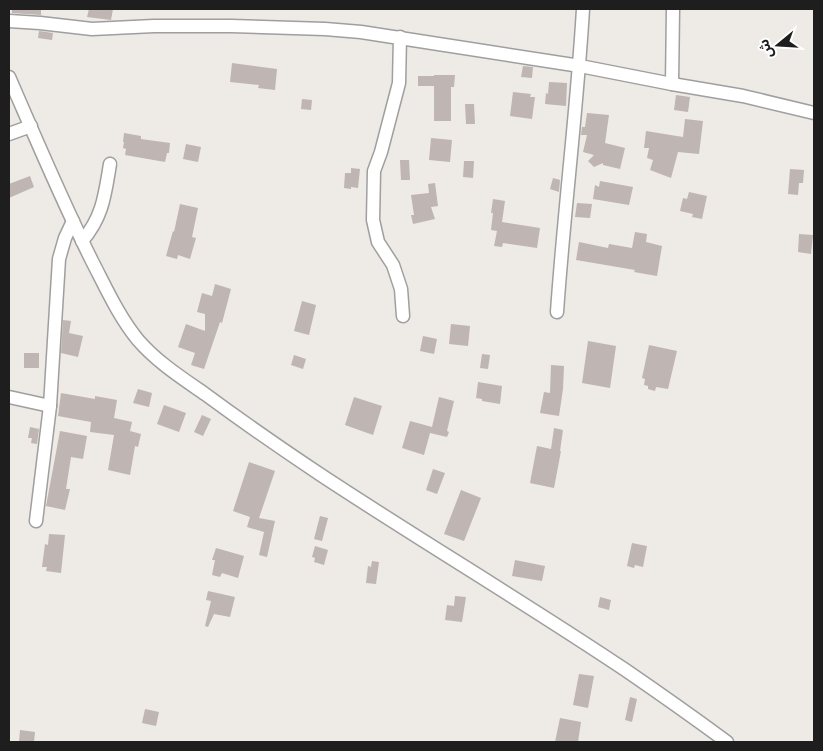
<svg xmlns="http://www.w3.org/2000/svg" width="823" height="751" font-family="'Space Grotesk','Noto Sans Arabic',sans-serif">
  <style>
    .building { fill: #bfb5b2 }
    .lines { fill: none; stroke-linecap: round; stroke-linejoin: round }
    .minor-casing { stroke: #9f9f9f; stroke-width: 15 }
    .minor { stroke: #fff; stroke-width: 12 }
  </style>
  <rect width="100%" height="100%" fill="#eeeae5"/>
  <g class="building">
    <polygon points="12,9 41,9 41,15 12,13"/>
    <polygon points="89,9 113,9 111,20 87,17"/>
    <polygon points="39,31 53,33 52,40 38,38"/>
    <polygon points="232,63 277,69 275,90 258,88 259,85 230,82"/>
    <polygon points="523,66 533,67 532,78 521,77"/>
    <polygon points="434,75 455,75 454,87 451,87 451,121 434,121 434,86 418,86 418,76 434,76"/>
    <polygon points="549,82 567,83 566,106 545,104 546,93 548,94"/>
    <polygon points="513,92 531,94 530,97 535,97 532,119 510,116"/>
    <polygon points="676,95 690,97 688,112 674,110"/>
    <polygon points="302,99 312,100 311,110 301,109"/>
    <polygon points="465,104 474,104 475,124 466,124"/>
    <polygon points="587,113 609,115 605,143 625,148 620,169 603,165 603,163 594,167 588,161 594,155 583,152 587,135 581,135 582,127 585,127"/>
    <polygon points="685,119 703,121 699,154 678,152 671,178 650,170 653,160 647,158 649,148 644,148 646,131 683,137"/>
    <polygon points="124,133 141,136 141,139 170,143 169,153 167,153 165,162 125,155 126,149 123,148 124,142 123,142"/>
    <polygon points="431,138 452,140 450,162 429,160"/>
    <polygon points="186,144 201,147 198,162 183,159"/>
    <polygon points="400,160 409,160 410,180 401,180"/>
    <polygon points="464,161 474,161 473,178 463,177"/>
    <polygon points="351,168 360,169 358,188 351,187 351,189 344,188 345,173 351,173"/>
    <polygon points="790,169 804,170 803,183 799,183 798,195 788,194"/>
    <polygon points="30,176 34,187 9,198 9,184"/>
    <polygon points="553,178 560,180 559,192 550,189"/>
    <polygon points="600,181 633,187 629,205 593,199 595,185 599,187"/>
    <polygon points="435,183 438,206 431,207 435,219 413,224 411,215 414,215 411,195 429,193 428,184"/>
    <polygon points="689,192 707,196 702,219 692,217 693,214 680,211 683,198 687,199"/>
    <polygon points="493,199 505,201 502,222 540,228 537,248 503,243 502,247 494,246 497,231 491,230 493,213 491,213"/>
    <polygon points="577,203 592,204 590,218 575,217"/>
    <polygon points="180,204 198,208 192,237 196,238 190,259 178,255 177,259 166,256 173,231 174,232"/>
    <polygon points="635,232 647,234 646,242 662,246 657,276 634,272 635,270 576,260 579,242 608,248 609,244 632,248"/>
    <polygon points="799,234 813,235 811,254 798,252"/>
    <polygon points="215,284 231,289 222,323 220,322 204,369 191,365 195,353 178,347 186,324 205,331 205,314 197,312 202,293 212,296"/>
    <polygon points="302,301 316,305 309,335 294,331"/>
    <polygon points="63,320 71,321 69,333 83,336 78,357 61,353"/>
    <polygon points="451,324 470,326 468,346 449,344"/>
    <polygon points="423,336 437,339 434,354 420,351"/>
    <polygon points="588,341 616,346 610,388 582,383"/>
    <polygon points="649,345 677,351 668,389 656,387 655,391 648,389 648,386 644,385 645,379 642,378"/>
    <rect x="24" y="353" width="15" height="15"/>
    <polygon points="482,354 490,355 488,369 480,368"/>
    <polygon points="294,355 306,359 303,369 291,365"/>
    <polygon points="551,365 564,366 563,389 559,416 540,413 544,392 550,393"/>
    <polygon points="478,382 502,386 500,404 482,401 482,399 476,398"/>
    <polygon points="138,389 152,393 149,407 133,403"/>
    <polygon points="61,393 95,399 95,396 117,400 114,418 132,422 130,431 141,434 138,447 135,446 130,475 108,470 114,435 90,432 91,422 58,416"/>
    <polygon points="354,397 382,406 373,435 345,425"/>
    <polygon points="439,397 454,401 447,431 449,432 447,437 430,433 424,455 402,448 410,421 432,427"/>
    <polygon points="164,405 186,413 179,432 157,424"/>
    <polygon points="202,415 211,419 203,436 194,432"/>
    <polygon points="30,427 39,429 37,444 31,443 32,438 28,438"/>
    <polygon points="554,428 563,430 560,451 561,451 554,488 530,483 537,446 551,449"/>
    <polygon points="60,431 87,436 83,459 71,457 66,489 70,489 65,510 46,506"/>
    <polygon points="249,462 275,471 259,518 275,521 267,557 259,555 264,532 247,527 250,517 233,511"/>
    <polygon points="433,469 445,473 437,494 426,490"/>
    <polygon points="461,490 481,498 464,541 444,534"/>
    <polygon points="320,516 328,518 322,541 314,539"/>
    <polygon points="49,534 65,535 61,573 46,571 47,567 42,567 45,544 48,545"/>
    <polygon points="632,543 647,546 643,567 635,565 634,568 627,566"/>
    <polygon points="315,546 328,550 324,565 314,562 315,558 312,557"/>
    <polygon points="216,548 244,556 238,578 222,573 220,577 212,575 215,560 212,560"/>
    <polygon points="515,560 545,566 542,581 512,576"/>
    <polygon points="372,561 379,562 376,584 366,583 368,566 371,567"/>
    <polygon points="208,591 235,597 230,617 214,614 208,627 205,626 211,601 206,600"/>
    <polygon points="455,596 466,597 462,622 445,620 447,605 454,606"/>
    <polygon points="600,597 611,600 609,610 598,607"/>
    <polygon points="579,674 594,676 588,708 573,705"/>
    <polygon points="630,697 637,699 632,722 625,720"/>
    <polygon points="145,709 159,712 156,726 142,723"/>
    <polygon points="560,718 581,722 578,742 555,742"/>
    <polygon points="20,730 35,732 34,742 19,742"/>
  </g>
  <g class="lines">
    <defs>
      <g id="minor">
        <polyline points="9,21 40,23 92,29 154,26 231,26 325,29 361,32 580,66 672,84 743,96 814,113"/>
        <polyline points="400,37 399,83 381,152 374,171 373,220 378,242 393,265 401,289 403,316"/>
        <path d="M9 77C36 139 62 201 92 261 106 288 119 317 138 340 157 362 182 378 205 394 243 422 282 449 321 475 421 541 524 602 624 669 659 693 693 717 727 742"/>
        <polyline points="672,84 673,9"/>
        <polyline points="9,134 31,126"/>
        <path d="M82 241C103 217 105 194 110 164"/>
        <path d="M557 312C564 211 577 110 583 9"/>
        <polyline points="9,397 50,406 59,259 65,238 73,221"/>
        <polyline points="36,521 50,406"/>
      </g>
    </defs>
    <use href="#minor" class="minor-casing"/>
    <use href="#minor" class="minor"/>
  </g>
  <rect width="823" height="751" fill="none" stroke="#1e1e1e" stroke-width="20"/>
  <g transform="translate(778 45) rotate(252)" stroke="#ffffff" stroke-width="4" paint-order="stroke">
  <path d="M0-4L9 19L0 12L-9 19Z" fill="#1e1e1e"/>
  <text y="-8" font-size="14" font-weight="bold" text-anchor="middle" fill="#1e1e1e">ش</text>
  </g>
</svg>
